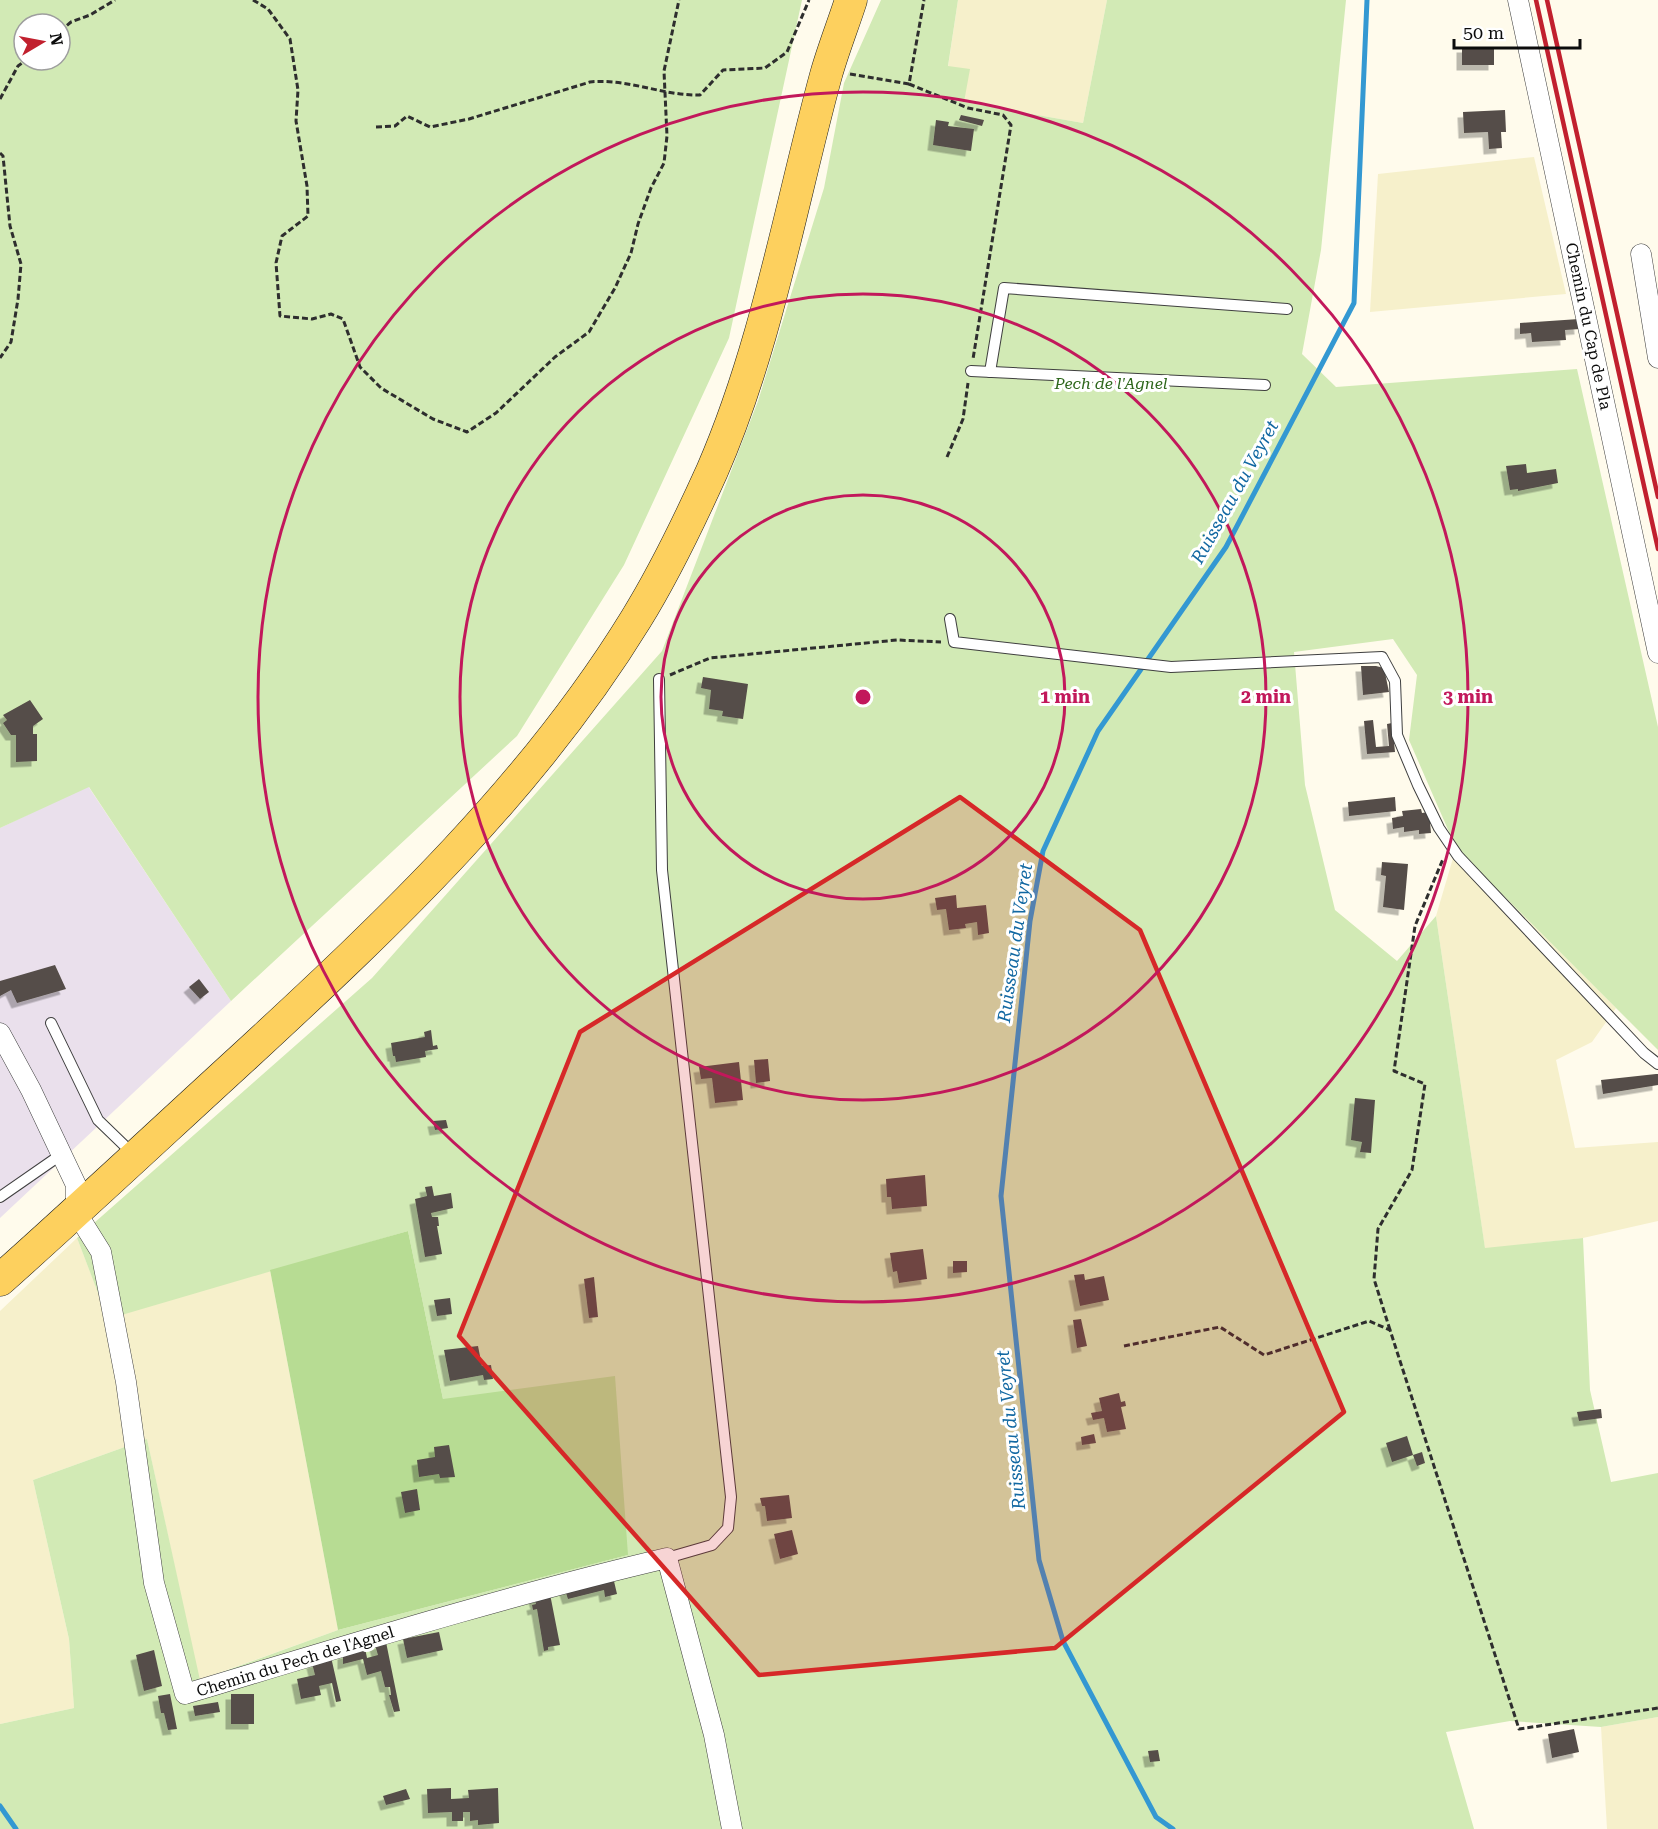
<svg xmlns="http://www.w3.org/2000/svg" width="1658" height="1829" font-family="'Roboto Serif',serif">
  <style>
    .industrial { fill: #eae0ec }
    .farmland { fill: #f6f0cb }
    .green { fill: #d2eab5; fill-rule: evenodd }
    .forest { fill: #b7dc93 }
    .lines { fill: none; stroke-linecap: round; stroke-linejoin: round }
    .stream { stroke: #3398d2; stroke-width: 5 }
    .building { fill: #554d48; filter: url(#shadow) }
    .lane-casing { stroke: #3f3f3f; stroke-width: 12 }
    .street-casing { stroke: #3f3f3f; stroke-width: 21 }
    .primary-casing { stroke: #1d1d1d; stroke-width: 33 }
    .path { stroke: #2e2e2e; stroke-width: 3; stroke-dasharray: 6 3; stroke-linecap: butt }
    .lane { stroke: #fff; stroke-width: 10 }
    .street { stroke: #fff; stroke-width: 20 }
    .primary { stroke: #fdd05e; stroke-width: 32 }
    .rail { stroke: #c1202e; stroke-width: 4.5 }
    .marked { fill: #d62828; fill-opacity: 0.2; stroke: #d62828; stroke-width: 4.5; stroke-linejoin: round }
    .ring { fill: none; stroke: #c2185b; stroke-width: 3 }
    .labels { text-anchor: middle; stroke-width: 6; stroke-linejoin: round; paint-order: stroke }
    .street-label { font-size: 16px; fill: #0c0c0c; stroke: #fff }
    .park-label { font-size: 16px; font-style: italic; fill: #2d661b; stroke: #fff }
    .water-label { font-size: 18px; font-style: italic; fill: #1268a2; stroke: #fff }
    .centre { fill: #c2185b; stroke: #fff; stroke-width: 3 }
    .ring-label { font-size: 18px; text-anchor: middle; font-weight: bold; fill: #c2185b; stroke: #fff; stroke-width: 6; stroke-linejoin: round; paint-order: stroke }
  </style>
  <defs>
    <filter id="shadow"><feDropShadow dx="-5.5" dy="5.5" stdDeviation="0" flood-color="#0004"/></filter>
  </defs>
  <rect width="100%" height="100%" fill="#fffbec"/>
  <polygon class="industrial" points="88,786 231,1001 0,1218 0,828"/>
  <g class="farmland">
    <polygon points="958,0 1107,0 1083,123 964,102 948,67"/>
    <polygon points="1534,157 1566,294 1370,312 1378,174"/>
    <polygon points="1456,848 1616,1008 1592,1042 1556,1060 1575,1148 1658,1142 1658,1221 1583,1238 1485,1249 1436,916"/>
    <polygon points="77,1238 108,1318 270,1270 338,1630 199,1680 147,1439 33,1480 69,1639 74,1708 0,1724 0,1311"/>
    <polygon points="1658,1717 1658,1829 1607,1829 1601,1727"/>
  </g>
  <g class="green">
    <path d="M0 0H802L729 338 624 565 517 736 231 1001 89 787 0 828ZM24 24H60V60H24Z"/>
    <polygon points="881,0 958,0 948,66 970,69 964,102 1083,123 1107,0 1346,0 1321,250 1302,354 1336,387 1577,369 1658,727 1658,1050 1456,848 1409,740 1417,675 1393,639 1294,652 1305,785 1335,910 1397,961 1436,916 1485,1248 1583,1238 1590,1390 1611,1482 1658,1473 1658,1717 1601,1727 1510,1721 1446,1732 1474,1829 0,1829 0,1724 74,1708 69,1639 33,1480 147,1439 200,1680 338,1630 628,1555 443,1399 408,1231 108,1319 77,1238 372,978 662,651 758,401 824,188 844,83"/>
  </g>
  <polygon class="forest" points="408,1231 443,1399 615,1376 628,1555 338,1630 270,1270"/>
  <g class="lines">
    <g class="stream">
      <polyline points="0,1806 16,1829"/>
      <polyline points="1173,1829 1156,1817 1063,1641 1039,1560 1001,1196 1030,921 1043,851 1098,731 1226,547 1354,303 1367,0"/>
    </g>
  </g>
  <g class="building">
    <rect x="1462" y="47" width="32" height="18"/>
    <polygon points="1505,110 1506,132 1501,132 1502,148 1489,149 1488,132 1464,133 1463,112"/>
    <polygon points="961,115 984,120 982,126 959,120"/>
    <polygon points="936,120 949,122 948,126 974,129 971,151 933,145"/>
    <polygon points="1579,319 1580,329 1565,330 1566,340 1532,342 1531,333 1520,334 1520,323"/>
    <polygon points="1526,464 1527,473 1556,469 1558,483 1518,491 1518,489 1510,490 1506,466"/>
    <polygon points="1361,666 1376,666 1384,668 1389,692 1363,695"/>
    <polygon points="703,677 748,684 743,719 722,716 723,711 709,709 711,690 701,688"/>
    <polygon points="30,700 43,719 33,726 33,734 37,734 37,761 16,762 16,735 11,735 3,723 7,720 3,715"/>
    <polygon points="1373,720 1376,747 1389,746 1387,724 1392,723 1395,752 1367,754 1364,721"/>
    <polygon points="1395,797 1396,811 1349,816 1348,802"/>
    <polygon points="1421,809 1422,813 1429,812 1431,833 1419,834 1419,830 1404,832 1404,827 1393,829 1392,818 1403,816 1402,811"/>
    <polygon points="1382,862 1408,864 1404,910 1383,907 1386,876 1381,875"/>
    <polygon points="956,895 957,908 986,905 989,933 978,935 977,922 965,924 966,928 949,930 946,909 937,910 935,898"/>
    <polygon points="55,965 66,989 17,1003 11,990 0,996 0,981"/>
    <polygon points="199,979 209,992 200,999 189,987"/>
    <polygon points="431,1030 433,1046 437,1045 438,1049 425,1051 426,1057 396,1062 395,1056 393,1056 391,1043 425,1037 424,1032"/>
    <polygon points="768,1059 770,1081 756,1083 754,1060"/>
    <polygon points="739,1062 743,1100 715,1103 712,1078 701,1079 699,1067"/>
    <polygon points="1656,1074 1658,1074 1658,1085 1603,1094 1601,1080"/>
    <polygon points="1355,1098 1375,1100 1371,1153 1360,1152 1362,1142 1351,1140"/>
    <polygon points="446,1120 448,1128 435,1130 433,1121"/>
    <polygon points="925,1175 927,1206 892,1209 891,1197 887,1197 886,1179"/>
    <polygon points="432,1186 434,1196 451,1193 453,1208 431,1213 432,1217 438,1217 439,1226 437,1226 442,1254 425,1257 415,1199 427,1196 425,1187"/>
    <polygon points="923,1249 927,1279 899,1283 897,1271 893,1272 890,1253"/>
    <polygon points="953,1261 967,1261 967,1272 953,1273"/>
    <polygon points="1084,1274 1085,1280 1104,1276 1109,1300 1080,1306 1074,1275"/>
    <polygon points="594,1277 598,1317 589,1318 584,1279"/>
    <polygon points="450,1298 452,1314 437,1316 434,1300"/>
    <polygon points="1081,1319 1087,1346 1077,1348 1073,1320"/>
    <polygon points="478,1346 482,1366 491,1365 493,1379 484,1380 483,1375 450,1381 444,1350"/>
    <polygon points="1119,1393 1121,1402 1125,1401 1126,1406 1121,1407 1126,1429 1107,1432 1104,1418 1093,1420 1091,1413 1102,1411 1099,1398"/>
    <polygon points="1601,1409 1602,1418 1579,1421 1577,1412"/>
    <polygon points="1094,1434 1096,1443 1082,1445 1081,1437"/>
    <polygon points="1407,1436 1413,1455 1392,1462 1386,1443"/>
    <polygon points="449,1445 455,1477 440,1478 439,1474 419,1477 417,1460 435,1457 434,1447"/>
    <polygon points="1422,1452 1425,1463 1417,1466 1413,1455"/>
    <polygon points="417,1489 420,1510 405,1513 401,1492"/>
    <polygon points="789,1495 792,1518 767,1521 765,1506 762,1506 760,1498"/>
    <polygon points="792,1530 798,1554 780,1559 774,1534"/>
    <polygon points="613,1577 617,1594 605,1597 604,1590 568,1599 565,1590"/>
    <polygon points="550,1594 560,1645 548,1647 548,1650 544,1651 537,1609 533,1610 532,1605 536,1604 534,1598"/>
    <polygon points="439,1632 443,1650 407,1658 403,1639"/>
    <polygon points="386,1642 400,1711 394,1712 389,1695 391,1695 390,1687 385,1687 381,1671 367,1675 363,1659 343,1664 343,1654 365,1648 367,1658 378,1655 375,1645"/>
    <polygon points="154,1650 162,1686 144,1691 136,1655"/>
    <polygon points="331,1657 341,1701 336,1702 332,1683 319,1686 321,1695 301,1699 297,1679 315,1675 312,1663"/>
    <polygon points="170,1694 177,1729 168,1730 164,1713 161,1713 158,1696"/>
    <rect x="231" y="1694" width="23" height="30"/>
    <polygon points="218,1702 220,1712 195,1716 193,1706"/>
    <polygon points="1574,1729 1579,1752 1552,1758 1548,1734"/>
    <polygon points="1158,1750 1160,1761 1150,1762 1148,1751"/>
    <polygon points="451,1788 451,1799 469,1798 468,1790 498,1788 499,1823 478,1825 478,1820 470,1821 470,1812 463,1812 463,1821 452,1821 452,1812 428,1813 427,1789"/>
    <polygon points="406,1789 410,1799 386,1805 383,1796"/>
  </g>
  <g class="lines">
    <defs>
      <g id="lane">
        <polyline points="971,371 1265,385"/>
        <polyline points="990,372 1004,288 1287,309"/>
        <polyline points="950,619 954,642 1171,667 1382,657 1395,681 1397,735 1418,785 1439,828 1458,856 1644,1053 1658,1064"/>
        <polyline points="659,679 662,870 731,1497 728,1528 712,1545 667,1558"/>
        <polyline points="51,1023 98,1120 128,1149"/>
        <polyline points="0,1197 62,1154"/>
      </g>
      <g id="street">
        <polyline points="1518,0 1658,653"/>
        <polyline points="1641,254 1658,358"/>
        <path d="M0 1033 31 1090 76 1185V1212L101 1252 126 1382 154 1583 185 1694C345 1646 505 1596 667 1558L714 1735 732 1829"/>
      </g>
      <path id="primary" d="M0 1280C83 1206 164 1130 246 1055 389 923 533 787 636 619 665 572 689 522 712 471 767 345 790 207 826 75 833 50 843 25 851 0"/>
    </defs>
    <use href="#lane" class="lane-casing"/>
    <use href="#street" class="street-casing"/>
    <use href="#primary" class="primary-casing"/>
    <g class="path">
      <polyline points="253,0 268,9 290,39 298,90 296,121 307,186 308,216 282,236 276,263 280,316 312,319 331,314 343,319 360,367 381,388 433,419 467,432 496,413 555,357 589,332 615,288 631,253 638,224 651,188 664,163 667,136 664,71 679,0"/>
      <polyline points="60,31 71,22 90,15 115,0"/>
      <polyline points="850,74 909,84 924,0"/>
      <polyline points="909,84 968,108 1003,115 1011,125 973,359"/>
      <polyline points="0,99 18,66 26,60"/>
      <path d="M376 127 395 126 407 116 430 127 469 119 590 82C627 78 663 96 700 95L723 70 765 68 787 52 809 0"/>
      <polyline points="0,153 3,156 10,226 21,264 18,299 11,342 0,358"/>
      <polyline points="947,457 963,419 968,383"/>
      <polyline points="670,675 710,658 897,640 941,642"/>
      <polyline points="1390,1330 1374,1279 1378,1229 1412,1170 1425,1084 1394,1071 1415,926 1443,859"/>
      <polyline points="1124,1346 1220,1327 1264,1355 1369,1321 1390,1330 1519,1729 1658,1708"/>
    </g>
    <use href="#lane" class="lane"/>
    <use href="#street" class="street"/>
    <use href="#primary" class="primary"/>
    <g class="rail">
      <polyline points="1536,0 1658,549"/>
      <polyline points="1547,0 1658,497"/>
    </g>
  </g>
  <path class="marked" d="M960 797 1140 930 1344 1412 1055 1648 759 1675 459 1336 580 1032Z"/>
  <g class="ring">
    <circle cx="863" cy="697" r="202"/>
    <circle cx="863" cy="697" r="403"/>
    <circle cx="863" cy="697" r="605"/>
  </g>
  <g class="labels">
    <g class="street-label">
      <text transform="translate(1589 326) rotate(78)" y="6">Chemin du Cap de Pla</text>
      <text transform="translate(295 1661) rotate(-17)" y="6">Chemin du Pech de l'Agnel</text>
    </g>
    <g class="park-label">
      <text x="1111" y="389">Pech de l'Agnel</text>
    </g>
    <g class="water-label">
      <text transform="translate(1235 492) rotate(-61)" y="6">Ruisseau du Veyret</text>
      <text transform="translate(1015 943) rotate(-82)" y="6">Ruisseau du Veyret</text>
      <text transform="translate(1011 1430) rotate(-96)" y="6">Ruisseau du Veyret</text>
    </g>
  </g>
  <circle cx="863" cy="697" r="9" class="centre"/>
  <g class="ring-label">
    <text x="1065" y="703">1 min</text>
    <text x="1266" y="703">2 min</text>
    <text x="1468" y="703">3 min</text>
  </g>
  <g transform="translate(42 42) rotate(80)"><circle r="28" fill="#ffffff" stroke="#9e9e9e" stroke-width="1.5"/>
  <path d="M0-4.5L10 22L0 15L-10 22Z" fill="#c1202e"/>
  <text y="-9" font-size="16" font-weight="bold" text-anchor="middle" fill="#0c0c0c">N</text>
  </g>
  <path d="M1454 39v9h126v-9" fill="none" stroke="#0c0c0c" stroke-width="3"/>
  <text x="1463" y="39" font-size="18" fill="#0c0c0c" stroke="#ffffff" stroke-width="4.5" paint-order="stroke">50 m</text>
</svg>
